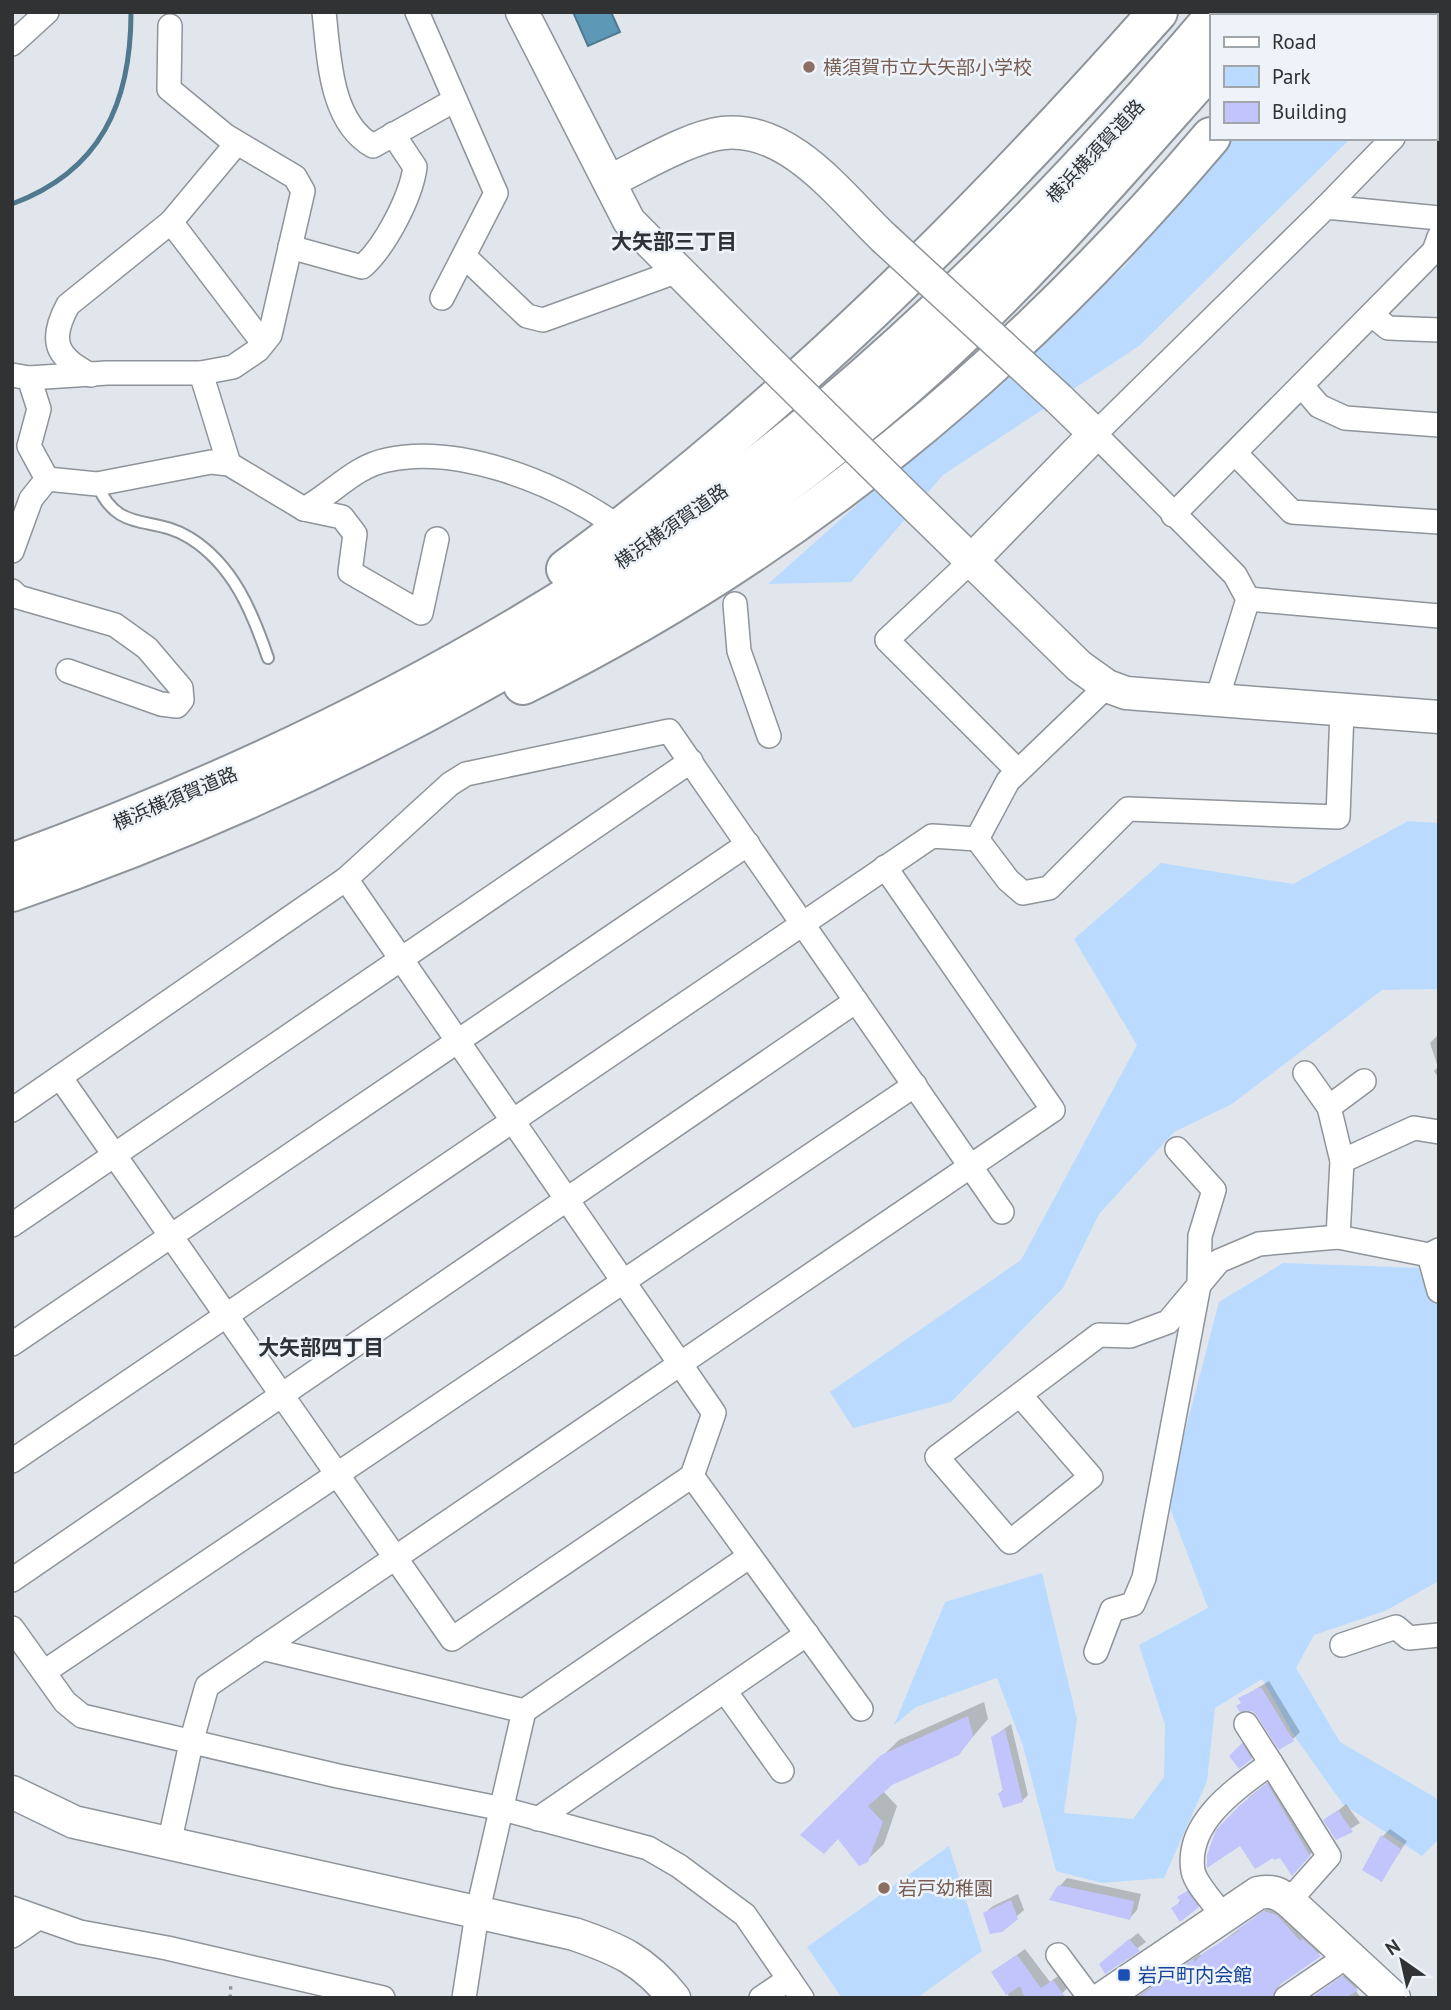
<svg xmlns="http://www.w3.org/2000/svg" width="1451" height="2010" font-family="'PT Sans','Noto Sans JP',sans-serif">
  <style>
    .green { fill: #badbff }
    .water { fill: #5d98b7; stroke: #507990; stroke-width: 2 }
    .shadow { fill: #0003 }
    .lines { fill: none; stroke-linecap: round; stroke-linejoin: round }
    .stream { stroke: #507990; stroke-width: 5 }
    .building { fill: #c2c4fc }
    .lane-casing { stroke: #8e9499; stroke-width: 14 }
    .street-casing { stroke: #8e9499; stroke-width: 26 }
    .secondary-casing { stroke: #8e9499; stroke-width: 35 }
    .highway-casing { stroke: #8e9499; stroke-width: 42 }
    .path { stroke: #93989c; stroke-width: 3.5; stroke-dasharray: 3.5 5; stroke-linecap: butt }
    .lane { stroke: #fff; stroke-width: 10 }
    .street { stroke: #fff; stroke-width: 23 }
    .secondary { stroke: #fff; stroke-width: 32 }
    .highway { stroke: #fff; stroke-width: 38 }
    .secondary-bridge-casing { stroke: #8e9499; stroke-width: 35; stroke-linecap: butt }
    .secondary-bridge { stroke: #fff; stroke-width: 32 }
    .education-dot { fill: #8d6e63; stroke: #edf3f9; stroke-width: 2.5 }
    .transit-dot { fill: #1a4fb4; stroke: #edf3f9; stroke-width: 2.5 }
    .labels { text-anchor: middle; stroke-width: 5; stroke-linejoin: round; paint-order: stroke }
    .education-label { font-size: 19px; fill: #785e54; stroke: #edf3f9; text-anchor: start }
    .street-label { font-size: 19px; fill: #303234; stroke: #edf3f9 }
    .transit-label { font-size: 19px; fill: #164399; stroke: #edf3f9; text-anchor: start }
    .neighbourhood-label { font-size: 21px; font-weight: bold; fill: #2f3338; stroke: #edf3f9 }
  </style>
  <rect width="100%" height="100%" fill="#e0e6ec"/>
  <g class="green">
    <polygon points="1336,12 1439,12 1439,57 1435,60 1435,16 1333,16"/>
    <polygon points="1231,138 1351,138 1139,346 943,475 851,582 768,584 1124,267"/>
    <polygon points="1408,821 1439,823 1439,989 1382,990 1232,1104 1174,1132 1099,1214 1063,1288 951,1402 853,1428 830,1392 1021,1260 1137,1045 1074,939 1161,863 1293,884"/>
    <polygon points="1283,1263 1424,1268 1439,1280 1439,1581 1385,1611 1314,1635 1296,1668 1340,1742 1436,1798 1439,1805 1439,1839 1422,1856 1343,1804 1295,1737 1262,1679 1215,1708 1207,1781 1164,1878 1102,1883 1056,1871 1023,1746 997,1678 916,1707 894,1725 945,1602 1042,1573 1077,1719 1064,1813 1133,1819 1164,1777 1165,1725 1139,1645 1208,1608 1167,1500 1219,1302"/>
    <polygon points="949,1846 982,1951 917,1998 842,1998 807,1947"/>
  </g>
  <polygon class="water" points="573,12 611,12 620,32 588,46"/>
  <g class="shadow">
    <polygon points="1439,1034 1439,1079 1434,1071 1438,1067 1430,1043"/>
    <polygon points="1269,1681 1300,1732 1293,1739 1240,1699"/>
    <polygon points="984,1702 988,1719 958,1754 891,1784 883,1791 897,1806 884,1844 867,1860 818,1819 899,1740"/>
    <polygon points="1011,1724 1028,1795 1022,1801 1000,1793 1004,1789 993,1737"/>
    <polygon points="1247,1739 1258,1751 1251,1758 1239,1747"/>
    <polygon points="1275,1777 1317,1847 1299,1867 1248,1798"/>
    <polygon points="1346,1804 1360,1823 1336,1838 1326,1821"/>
    <polygon points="1390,1829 1407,1841 1382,1879 1382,1837"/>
    <polygon points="1067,1878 1141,1894 1137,1910 1130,1918 1060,1886"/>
    <polygon points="1195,1885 1205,1899 1198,1906 1174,1908 1181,1900 1180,1897"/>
    <polygon points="1018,1894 1024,1910 1016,1917 985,1913 993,1906"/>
    <polygon points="1272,1905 1326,1948 1283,1981 1271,1996 1135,1998 1200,1954 1202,1956"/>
    <polygon points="1138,1933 1146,1942 1106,1971 1108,1957"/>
    <polygon points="1025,1949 1050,1982 1061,1974 1069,1986 1058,1998 1010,1998 993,1972"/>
    <polygon points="1350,1971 1363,1982 1355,1990 1361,1998 1312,1998"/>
  </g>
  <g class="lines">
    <path class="stream" d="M12 204C101 171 131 103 131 12"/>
  </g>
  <g class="building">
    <polygon points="1261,1687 1294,1741 1279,1750 1257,1716 1252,1711 1240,1712 1236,1706 1241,1703 1238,1698"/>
    <polygon points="968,1716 973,1736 959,1755 892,1785 868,1806 883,1822 868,1862 859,1866 838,1839 824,1854 800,1835 881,1755"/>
    <polygon points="1005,1729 1023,1802 1003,1808 998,1793 1003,1792 991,1737"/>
    <polygon points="1242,1743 1252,1759 1239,1769 1229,1756"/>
    <polygon points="1267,1783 1310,1856 1292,1876 1280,1858 1274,1860 1273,1858 1255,1869 1240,1846 1207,1868 1207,1855 1216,1830 1239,1806"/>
    <polygon points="1338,1810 1353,1832 1336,1840 1323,1820"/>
    <polygon points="1381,1835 1401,1849 1382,1882 1362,1870"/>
    <polygon points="1058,1885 1134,1901 1130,1920 1049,1900"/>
    <polygon points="1187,1891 1199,1907 1180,1922 1171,1908 1181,1902 1177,1897"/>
    <polygon points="1011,1900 1018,1919 1002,1932 990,1934 983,1913"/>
    <polygon points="1264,1911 1277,1915 1300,1941 1303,1939 1321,1956 1278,1986 1272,1998 1137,1998 1193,1959 1195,1962 1203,1953 1239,1931 1238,1929"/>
    <polygon points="1129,1939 1140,1951 1105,1974 1099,1964"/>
    <polygon points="1017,1955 1041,1988 1053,1980 1066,1998 1025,1998 1020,1986 1006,1995 991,1972"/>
    <polygon points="1342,1976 1358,1990 1346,1998 1311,1998"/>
  </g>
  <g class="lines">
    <defs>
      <path id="lane" d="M97 484C118 535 152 514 190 538 233 565 252 611 268 658"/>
      <g id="street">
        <path d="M324 12C329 57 330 122 373 146L455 100"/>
        <polyline points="417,12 496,193 442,298"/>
        <polyline points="12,44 47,12"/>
        <polyline points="1435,95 1439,92"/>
        <polyline points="1326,207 1393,138"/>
        <polyline points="171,222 263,343"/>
        <path d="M290 247 362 267C385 247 411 197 415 167L393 134"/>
        <polyline points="465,257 527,316 543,320 678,271"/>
        <polyline points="1372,315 1388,328 1439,330"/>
        <polyline points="201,373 229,464"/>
        <polyline points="12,375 29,378 39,409 29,446 47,479 31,499 12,551"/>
        <path d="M91 375C55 357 49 340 68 305L171 222 237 143"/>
        <polyline points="29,378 107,373 201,373 233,367 258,350 270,335 303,191 295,177 226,136 169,89 170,26"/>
        <polyline points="1302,386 1319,406 1345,418 1439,425"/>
        <polyline points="1235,453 1292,512 1439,522"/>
        <polyline points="47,479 97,484 211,462 229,464 304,509 342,517 355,534 350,572 421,613 437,539"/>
        <path d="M304 509C332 494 355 466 387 460 458 444 552 482 610 521"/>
        <polyline points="1173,515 1434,251 1439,237"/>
        <polyline points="970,562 887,640 1018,771"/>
        <polyline points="12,591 18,597 115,625 147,648 181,688 182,700 177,706 161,704 68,671"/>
        <polyline points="1248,599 1439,616"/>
        <polyline points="735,604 739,651 769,736"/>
        <polyline points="1217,699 1248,599 1235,575 1095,434 1326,207 1439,218"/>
        <polyline points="977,839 1008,880 1023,893 1049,888 1128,809 1338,817 1342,711"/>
        <polyline points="1305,1073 1329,1107 1342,1161 1338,1237"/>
        <polyline points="60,1077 452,1639 692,1476 714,1413 346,879"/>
        <polyline points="1329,1107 1364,1081"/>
        <polyline points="12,1110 346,879 450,784 466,774 669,731 1002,1212"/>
        <polyline points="1342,1161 1414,1128 1439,1132"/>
        <polyline points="12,1225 691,761"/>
        <polyline points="1429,1255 1439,1291"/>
        <polyline points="12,1344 748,844"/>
        <polyline points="1020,1395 1091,1477 1010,1542 937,1457 1099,1335 1130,1336 1168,1322 1219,1261 1259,1244 1338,1237 1429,1255 1439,1250"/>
        <polyline points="12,1461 932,836 977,839 1008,781 1107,686"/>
        <polyline points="692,1476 861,1709"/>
        <polyline points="12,1580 856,1001"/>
        <polyline points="12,1628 65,1702 82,1716 338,1776 503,1809 648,1848 679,1866 745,1915 802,1998"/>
        <polyline points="1342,1645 1396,1627 1409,1638 1439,1635"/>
        <polyline points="262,1648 524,1711 477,1914 464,1998"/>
        <polyline points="1096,1652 1112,1610 1133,1604 1144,1578 1199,1285 1200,1236 1214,1190 1177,1149"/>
        <polyline points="44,1672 915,1085"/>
        <polyline points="725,1691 782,1771"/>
        <polyline points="524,1711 750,1556"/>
        <polyline points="1246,1724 1271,1763"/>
        <polyline points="538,1819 807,1634"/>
        <polyline points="169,1844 192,1739 207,1686 1053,1110 885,867"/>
        <polyline points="12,1908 80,1932 167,1948 383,1998"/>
        <path d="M1223 1916C1215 1904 1196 1885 1193 1871 1185 1822 1237 1788 1271 1763L1329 1856 1289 1901"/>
        <polyline points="12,1936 38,1918"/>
        <polyline points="1058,1955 1090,1998"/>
        <polyline points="761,1998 789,1979"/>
        <polyline points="1286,1998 1346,1957"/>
      </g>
      <g id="secondary">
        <polyline points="522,12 629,221 765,358"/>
        <path d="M610 181C642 166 689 137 723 133 790 126 841 197 884 238"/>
        <polyline points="895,486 1079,666 1107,686 1126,693 1439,717"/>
        <polyline points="970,562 1095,434 1059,399"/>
        <path d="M12 1792 74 1822 574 1934C618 1949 644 1960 674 1998"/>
        <path d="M1103 1998 1258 1893C1272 1890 1278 1893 1289 1901L1394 1998"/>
      </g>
      <g id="highway">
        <polyline points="1254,16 1257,12"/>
        <polyline points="1314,16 1317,12"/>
        <path d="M566 569C785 408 978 215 1158 12"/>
        <path d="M523 685C795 551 1016 367 1211 137"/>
        <path d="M12 863C305 756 584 612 823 412 965 293 1092 160 1211 20"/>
        <path d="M12 892C335 781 645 611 904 388 1016 291 1113 177 1211 67"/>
      </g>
    </defs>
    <use href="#lane" class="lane-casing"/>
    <use href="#street" class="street-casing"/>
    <use href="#secondary" class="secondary-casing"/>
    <use href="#highway" class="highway-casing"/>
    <polyline class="path" points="230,1998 231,1982"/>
    <use href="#lane" class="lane"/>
    <use href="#street" class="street"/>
    <use href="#secondary" class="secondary"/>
    <use href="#highway" class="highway"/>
    <defs>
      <g id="secondary-bridge">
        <polyline points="884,238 1059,399"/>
        <polyline points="765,358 895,486"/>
      </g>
    </defs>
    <use href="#secondary-bridge" class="secondary-bridge-casing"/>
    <use href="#secondary-bridge" class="secondary-bridge"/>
  </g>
  <g class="education-dot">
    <circle cx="809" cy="67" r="7"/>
    <circle cx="884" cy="1888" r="7"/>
  </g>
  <rect class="transit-dot" x="1117" y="1968" width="14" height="14" rx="3.5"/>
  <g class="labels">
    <g class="education-label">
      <text x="823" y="74">横須賀市立大矢部小学校</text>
      <text x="898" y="1895">岩戸幼稚園</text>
    </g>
    <g class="street-label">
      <text transform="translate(1095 151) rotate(-47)" y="7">横浜横須賀道路</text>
      <text transform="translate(671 526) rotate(-35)" y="7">横浜横須賀道路</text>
      <text transform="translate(175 798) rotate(-23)" y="7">横浜横須賀道路</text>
    </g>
    <g class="transit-label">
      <text x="1138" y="1982">岩戸町内会館</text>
    </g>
    <g class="neighbourhood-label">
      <text x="674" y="249">大矢部三丁目</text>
      <text x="321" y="1355">大矢部四丁目</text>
    </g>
  </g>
  <rect width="1451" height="2010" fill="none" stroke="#303234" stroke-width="28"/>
  <rect x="1210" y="14" width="228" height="126" fill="#edf3f9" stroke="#a1a6aa" stroke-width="2"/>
  <rect x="1224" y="37" width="35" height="10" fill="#ffffff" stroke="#a1a6aa" stroke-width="2"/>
  <text x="1272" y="49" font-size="21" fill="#303234">Road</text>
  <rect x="1224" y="66" width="35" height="21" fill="#badbff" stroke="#a1a6aa" stroke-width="2"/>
  <text x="1272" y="84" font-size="21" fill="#303234">Park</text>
  <rect x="1224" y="102" width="35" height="21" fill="#c2c4fc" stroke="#a1a6aa" stroke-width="2"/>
  <text x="1272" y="119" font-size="21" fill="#303234">Building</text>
  <g transform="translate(1402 1961) rotate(326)" stroke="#edf3f9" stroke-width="5" paint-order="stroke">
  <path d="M0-5L12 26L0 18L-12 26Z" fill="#303234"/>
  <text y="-10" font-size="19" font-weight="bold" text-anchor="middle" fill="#303234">N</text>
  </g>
</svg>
